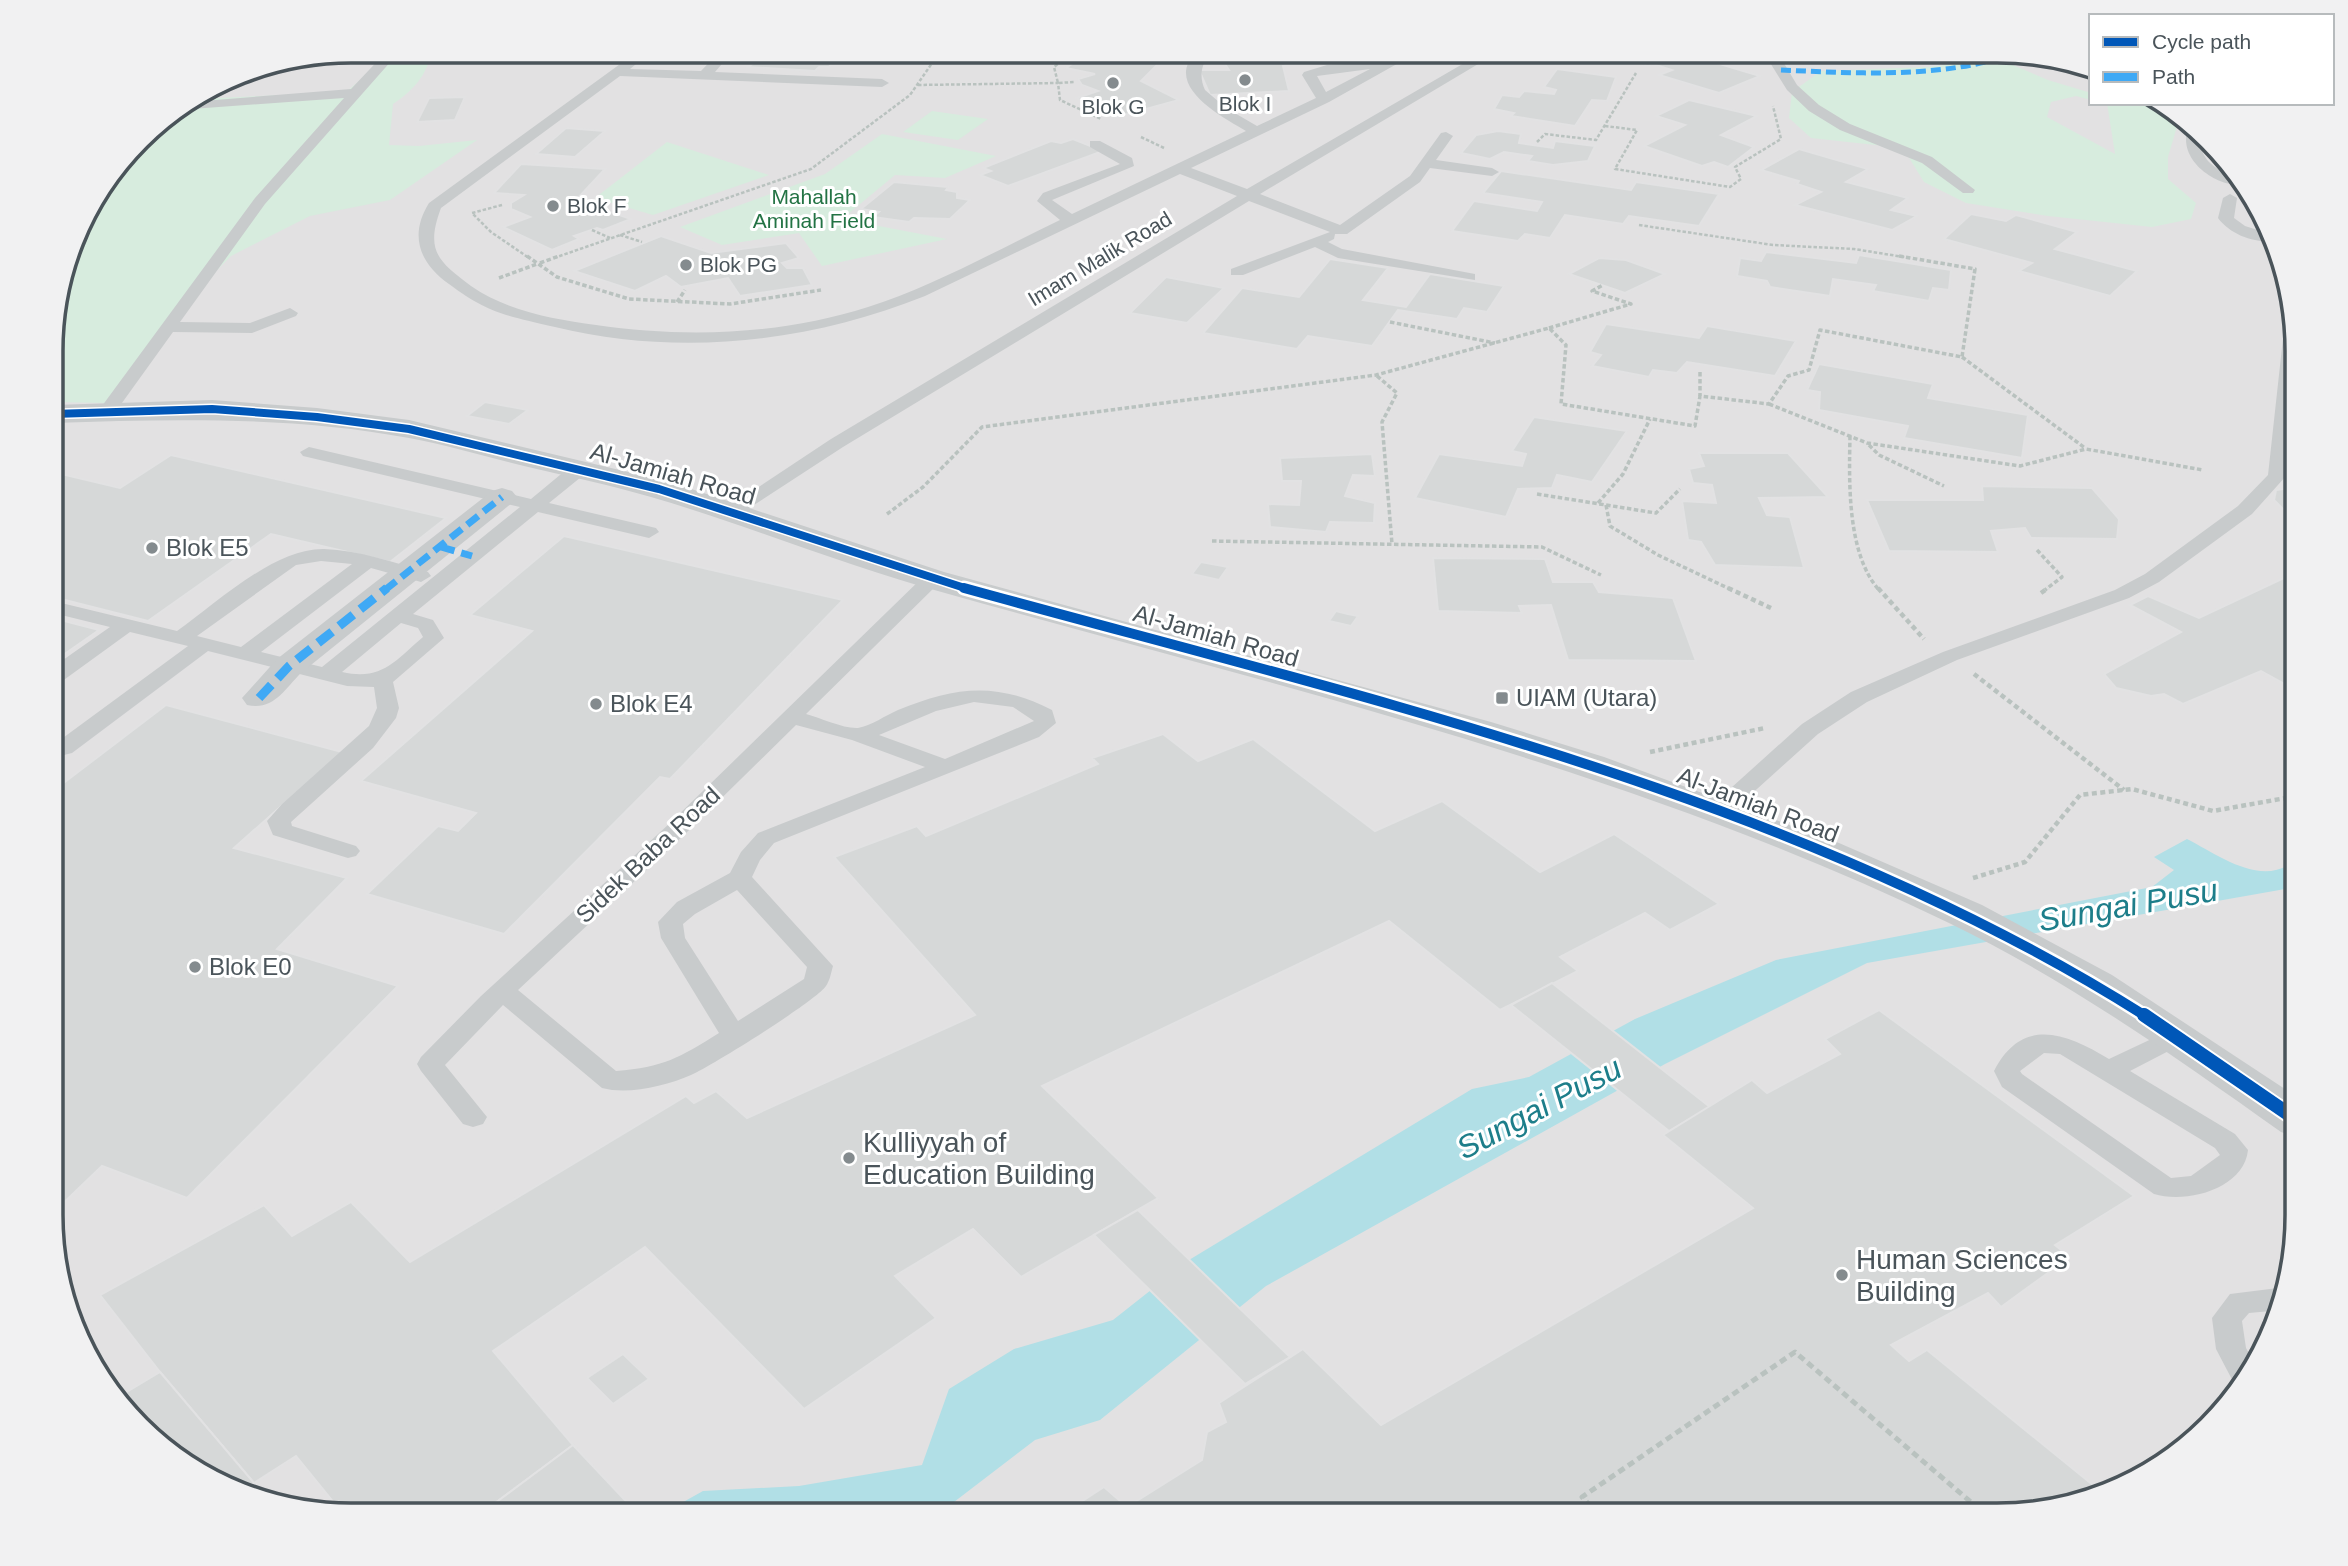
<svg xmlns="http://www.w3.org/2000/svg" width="2348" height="1566" font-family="Helvetica,sans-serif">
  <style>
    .education { fill: #e2e1e2 }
    .green { fill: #d7ecde }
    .water { fill: #b1dfe6 }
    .building { fill: #d6d8d8; stroke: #e2e2e3; stroke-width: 2 }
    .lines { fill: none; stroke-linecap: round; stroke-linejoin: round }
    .path-far3 { stroke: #b9c2bf; stroke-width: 2.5; stroke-dasharray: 3.5 2; stroke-linecap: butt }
    .path-far2 { stroke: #b9c2bf; stroke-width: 3.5; stroke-dasharray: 4.5 2.5; stroke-linecap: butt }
    .path-far1 { stroke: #b9c2bf; stroke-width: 4.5; stroke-dasharray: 5 3.5; stroke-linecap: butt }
    .path { stroke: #b9c2bf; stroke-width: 5; stroke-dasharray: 7 4.5; stroke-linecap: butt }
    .service { fill: #c8cbcc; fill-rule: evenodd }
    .pedestrian { fill: #c8cbcc; fill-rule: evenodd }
    .tertiary { fill: #c8cbcc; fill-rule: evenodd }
    .quiet-far2 { stroke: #3fa9f5; stroke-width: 5; stroke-dasharray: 10 5; stroke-linecap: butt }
    .quiet-far1 { stroke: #3fa9f5; stroke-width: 7; stroke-dasharray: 14 7; stroke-linecap: butt }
    .quiet { stroke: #3fa9f5; stroke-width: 9; stroke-dasharray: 18 9; stroke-linecap: butt }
    .cycleway-far2-casing { stroke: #fff; stroke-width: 11 }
    .cycleway-far1-casing { stroke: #fff; stroke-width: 15 }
    .cycleway-casing { stroke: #fff; stroke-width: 18 }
    .cycleway-far2 { stroke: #0057b8; stroke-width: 8 }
    .cycleway-far1 { stroke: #0057b8; stroke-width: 10 }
    .cycleway { stroke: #0057b8; stroke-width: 14 }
    .poi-dot { fill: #848b8e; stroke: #fff; stroke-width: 2.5 }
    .labels { text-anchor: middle; stroke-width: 6; stroke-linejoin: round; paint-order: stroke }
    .far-poi-label { font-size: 21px; fill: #4a545a; stroke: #fff }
    .far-park-label { font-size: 21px; fill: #237344; stroke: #fff }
    .far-street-label { font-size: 21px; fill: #4a545a; stroke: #fff }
    .street-label { font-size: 24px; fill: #4a545a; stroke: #fff }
    .poi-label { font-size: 24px; fill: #4a545a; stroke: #fff; text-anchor: start }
    .near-poi-label { font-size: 28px; fill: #4a545a; stroke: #fff; text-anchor: start }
    .near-water-label { font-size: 32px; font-style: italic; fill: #1d7e8a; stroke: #fff }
    .rim { fill: none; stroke: #4a545a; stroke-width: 3.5 }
  </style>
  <rect width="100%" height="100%" fill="#f0f0f0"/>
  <polygon class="education" points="351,51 1997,51 2091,66 2091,103 2166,103 2257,201 2297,332 2297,1234 2281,1311 2246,1382 2147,1475 2016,1515 351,1515 255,1499 184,1464 91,1365 53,1254 53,312 82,218 153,126 236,73"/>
  <g class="green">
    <path d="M432 51C427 75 413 91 393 104L389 145 419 146 477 140 390 200 310 216 231 256 164 324 106 403 53 402V312L82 218 153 126 195 99 284 95 340 97 378 65Z"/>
    <polygon points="1999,59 2048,80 2091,93 2091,100 2076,96 2051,102 2047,117 2115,154 2107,103 2168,106 2178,123 2168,157 2168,179 2196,203 2191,219 2152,227 2048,216 1966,203 1924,182 1903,148 1811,138 1789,118 1792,92 1821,71 1927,67"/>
    <polygon points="932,111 988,119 958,140 903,132"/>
    <polygon points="882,134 996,156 945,178 895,175 842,219 947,239 822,266 799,233 722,245 680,227 825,174"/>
    <polygon points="667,142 769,175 653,215 595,198"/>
  </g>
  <path class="water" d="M2187 839C2220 856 2263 889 2297 859V887L1867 963 1665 1064 1266 1286 1100 1420 1035 1440 937 1515H660L703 1491 799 1486 922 1465 949 1389 1014 1349 1113 1320 1189 1260 1472 1089 1529 1077 1635 1019 1776 960 2152 887 2174 870 2154 857Z"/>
  <g class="building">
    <polygon points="772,51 771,51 868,51 843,51 829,67 819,67 815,71 748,67"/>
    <polygon points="1091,51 1121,51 1165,57 1141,81 1179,100 1113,118 1077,98 1098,91 1082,85 1078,79 1095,74 1066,68"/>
    <polygon points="1244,51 1330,51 1333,52 1283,66 1289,91 1210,95 1199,70 1229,70 1223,61 1225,57 1251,53"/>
    <polygon points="1617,51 1699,51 1707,53 1696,57 1760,76 1719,93 1659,75 1672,70 1653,64 1648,66 1608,54"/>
    <polygon points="1557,69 1616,77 1607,101 1592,100 1575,126 1511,116 1514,113 1494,109 1502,95 1519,97 1524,91 1554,94 1556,90 1544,87"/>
    <polygon points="465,97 455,120 417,122 429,98"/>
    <polygon points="1689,100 1757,116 1721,135 1754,147 1728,167 1714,162 1702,166 1644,146 1685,125 1656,116"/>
    <polygon points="566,128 605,131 575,157 536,154"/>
    <polygon points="1498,131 1521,134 1519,143 1553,148 1555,141 1595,146 1588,161 1553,165 1528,161 1532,156 1504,152 1490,159 1461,153 1476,135"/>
    <polygon points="1073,139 1103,151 1008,186 980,175 991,171 983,168 1051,141 1061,143"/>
    <polygon points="1799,149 1868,169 1846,182 1908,198 1891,210 1917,216 1892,230 1795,205 1821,192 1797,184 1799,181 1761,170"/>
    <polygon points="521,164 605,169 576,200 631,219 603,230 597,228 574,236 579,239 552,250 503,227 530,217 511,209 511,203 524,195 494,193"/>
    <polygon points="1501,171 1631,190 1636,182 1719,194 1699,226 1629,216 1623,224 1565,215 1550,238 1525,234 1518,241 1452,231 1474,201 1537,211 1542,202 1483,193"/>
    <polygon points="894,182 948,187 946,190 957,192 957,198 970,200 950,219 914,218 909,222 873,217 879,212 861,209"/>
    <polygon points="1971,214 2006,221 2016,215 2077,232 2055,249 2137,271 2110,296 2019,271 2032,263 1944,239"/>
    <polygon points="661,236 711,253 786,243 799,258 782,263 787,268 803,268 812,285 740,296 728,278 681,287 666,276 635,291 574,271"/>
    <polygon points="1766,252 1856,263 1859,255 1951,270 1949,290 1933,288 1929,301 1873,291 1876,285 1833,279 1830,296 1770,287 1767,281 1737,276 1740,258 1761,261"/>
    <polygon points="1599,258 1626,260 1665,274 1625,293 1569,274"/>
    <polygon points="1330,259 1388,268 1363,300 1406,307 1430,274 1504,286 1487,312 1464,308 1457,319 1398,310 1372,346 1308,336 1297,349 1203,333 1242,288 1299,297"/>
    <polygon points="1166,277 1224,288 1187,323 1130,313"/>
    <polygon points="1606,324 1699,338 1707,326 1796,341 1775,376 1687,362 1677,373 1653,370 1649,377 1592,366 1601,355 1590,352"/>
    <polygon points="1819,364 1933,384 1928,398 2028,415 2022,458 1904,438 1908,426 1819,410 1820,392 1807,390"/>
    <polygon points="485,402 528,410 509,424 467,416"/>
    <polygon points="1534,417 1627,431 1592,482 1557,475 1552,488 1518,489 1506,517 1415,498 1439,454 1522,466 1526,454 1512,451"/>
    <polygon points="1699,453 1788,453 1828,497 1759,498 1767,515 1790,517 1804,568 1715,565 1701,542 1688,540 1682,501 1716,503 1712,485 1693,483 1689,469 1704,466"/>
    <polygon points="1372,454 1375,476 1353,475 1345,496 1375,503 1374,523 1330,522 1326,532 1270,527 1268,504 1299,505 1301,481 1282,481 1280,458"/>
    <polygon points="171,455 446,518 390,562 271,534 148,621 53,597 53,472 120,488"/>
    <polygon points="1982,486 2092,488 2119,519 2117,539 2031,538 2025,528 1991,531 1998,552 1889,551 1867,500 1983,500"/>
    <polygon points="2297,487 2297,513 2285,511 2274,500 2276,490"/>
    <polygon points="564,536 843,600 670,779 660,777 504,934 367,894 438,826 458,831 476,813 361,781 532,631 470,615"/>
    <polygon points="1433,558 1545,559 1553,582 1593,582 1599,592 1673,598 1696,661 1568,660 1551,605 1519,606 1522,613 1438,611"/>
    <polygon points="1201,562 1228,567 1219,580 1192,574"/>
    <polygon points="2297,572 2297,691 2261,671 2183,704 2164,694 2151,696 2116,688 2104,674 2181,632 2130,605 2148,596 2199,618"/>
    <polygon points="1336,611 1348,614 1358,616 1351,626 1329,621"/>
    <polygon points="53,618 99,630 53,662"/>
    <polygon points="166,705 342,752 234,848 347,878 277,949 398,986 187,1198 102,1166 53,1213 53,791"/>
    <polygon points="1163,734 1198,761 1253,739 1375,831 1442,801 1540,872 1614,834 1719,904 1670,930 1645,913 1560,957 1578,971 1500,1010 1389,921 1042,1086 1158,1198 1021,1277 973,1229 895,1276 936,1318 804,1409 645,1247 493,1351 573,1445 479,1515 343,1514 296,1456 254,1483 160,1372 100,1295 264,1205 292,1236 351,1202 410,1262 686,1096 694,1103 716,1091 747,1118 975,1015 834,857 917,826 926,836 1098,764 1092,758"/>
    <polygon points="1552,983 1710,1107 1669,1131 1511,1005"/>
    <polygon points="1879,1010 2134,1196 2055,1245 2070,1257 2001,1307 1988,1293 1891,1345 1909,1361 1927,1350 2099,1490 2016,1515 1061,1515 1104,1487 1127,1507 1202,1460 1207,1432 1226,1422 1219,1403 1303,1349 1381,1425 1753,1208 1663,1135 1752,1080 1767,1093 1840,1054 1825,1039"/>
    <polygon points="1138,1210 1290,1357 1245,1384 1094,1235"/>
    <polygon points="623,1354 649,1379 613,1404 587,1378"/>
    <polygon points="160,1372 254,1483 240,1492 184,1464 120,1396"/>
    <polygon points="573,1445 639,1515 479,1515"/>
  </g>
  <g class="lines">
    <g class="path-far3">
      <polyline points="1075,51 1054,67 1058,83 1075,82"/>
      <polyline points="1140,53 1142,51"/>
      <polyline points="2067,62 2091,76"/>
      <polyline points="918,85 1058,83 1060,100 1101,119"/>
      <polyline points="2155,103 2171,109"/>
      <polyline points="1605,126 1637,130 1615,169 1730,187 1741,179 1735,167 1781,139 1773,106"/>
      <polyline points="1141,137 1164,148"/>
      <polyline points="1537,142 1545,134 1596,140 1636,73"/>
      <polyline points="502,205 472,213 491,232 529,258"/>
      <polyline points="1639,225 1773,245 1854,249 1910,258"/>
      <polyline points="592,230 610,238"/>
      <polyline points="620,235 642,242"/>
      <polyline points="554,258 811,169 910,95 937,56"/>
    </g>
    <g class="path-far2">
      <polyline points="527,256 557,277 629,299 730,304 821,290"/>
      <polyline points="540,263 559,256"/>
      <polyline points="499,278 537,264"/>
      <polyline points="677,302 685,290"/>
      <polyline points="1390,322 1495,343"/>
      <polyline points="1549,328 1631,304 1592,291 1603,285"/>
      <polyline points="1962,357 2085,448"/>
      <polyline points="1700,372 1700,396"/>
      <polyline points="1377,376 1397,393 1382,422 1392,544"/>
      <polyline points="1769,404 1867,443 2020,466 2086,449 2203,470"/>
      <path d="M1850 436C1849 482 1847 554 1879 590"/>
      <polyline points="1869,445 1879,455 1944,486"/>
      <polyline points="1537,494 1656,513 1680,489"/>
      <polyline points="1598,503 1623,474 1650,419"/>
      <polyline points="1606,505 1610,526 1658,555 1732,590"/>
      <polyline points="887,514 923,487 982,427 1376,375 1549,328 1566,345 1561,404 1695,426 1700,396 1769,404 1788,376 1809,370 1820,330 1962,357 1975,269 1899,256"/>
      <polyline points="1212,541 1542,547 1601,575"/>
      <polyline points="2037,550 2062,577 2045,590"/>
    </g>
    <g class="path-far1">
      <polyline points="1728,588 1771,608"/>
      <polyline points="1878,588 1924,639"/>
      <polyline points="2041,593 2048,588"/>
      <polyline points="1974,674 2124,790"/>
      <polyline points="1650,752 1765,728"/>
      <polyline points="1973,878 2025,862 2080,795 2132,789 2213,811 2297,796"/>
    </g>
    <polyline class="path" points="1599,1515 1582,1497 1795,1352 1986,1515"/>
    <g class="service">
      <polygon points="387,51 400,51 265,204 180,322 250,323 290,308 298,313 296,316 252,333 173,332 114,414 102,414 99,410 102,406 255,198 344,98 178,110 190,102 351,89"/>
      <path d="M638 51H652L630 69 701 71 720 51H733L715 72 882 79 889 83 882 87 620 76 441 208C425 251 438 261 471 286 507 311 553 319 596 325 686 338 780 335 868 307 934 286 997 250 1060 220L1037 201 1043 193 1120 164 1090 147V141H1100L1132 158 1134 166 1052 200 1072 214 1246 131C1222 117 1160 84 1198 51H1213C1202 61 1198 75 1205 90L1226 108 1257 126 1316 98 1302 75 1304 72 1327 65 1365 63 1380 56 1386 61 1405 51H1420L1329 102 1191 168 1247 189 1485 51H1500L1260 194 1340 225 1410 176 1441 133 1446 132 1453 136 1436 160 1492 168 1499 172 1492 176 1430 168 1420 182 1347 234H1335L1334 239 1328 242 1342 249 1475 274V280L1338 258 1315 247 1243 275H1231V269L1330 232 1249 201 843 447 734 518 724 512 727 508 831 439 1237 196 1180 174 925 296C807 343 679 357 555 327 508 316 489 314 449 284 419 263 409 235 429 203ZM1370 69 1326 92 1317 76Z"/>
      <polygon points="1753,51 1769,51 1779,55 1797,85 1819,105 1850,124 1932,157 1975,190 1973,193 1963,193 1922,163 1840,130 1809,111 1787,90 1769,61"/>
      <path d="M2188 129C2201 138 2199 151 2209 162 2219 172 2233 175 2243 185 2215 187 2177 159 2188 129Z"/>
      <path d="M2230 194 2237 198 2234 218 2245 226 2267 233 2270 242C2250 241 2230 234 2218 218L2223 198Z"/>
      <polygon points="2292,315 2297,332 2297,368 2286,476 2252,514 2159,582 2129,598 1957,660 1867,702 1818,734 1727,816 1711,816 1707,811 1711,806 1802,724 1851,692 1943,652 2115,590 2145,574 2238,506 2268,475 2285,320"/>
      <path d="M309 447 531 499 572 465H586L588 469 586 473 549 503 656 528 659 532 649 538 538 512 413 614 433 620 444 638 393 682 399 708 396 718 373 748 291 822 292 826 356 846 360 851 356 856 348 858 273 835 267 821 282 804 369 726 377 708 374 687 347 686 208 651 72 753 64 755 53 749 56 743 188 646 130 632 61 682 53 683V667L110 627 53 613V601L177 631C217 603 274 548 324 549 359 550 394 563 428 572L431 576 421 582 371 568 261 652 322 667 520 507 303 456 300 452ZM321 561 352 564 241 647 197 636 296 565ZM401 623 418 628 423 637C395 661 382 681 342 672Z"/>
      <path d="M932 573 942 579 939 583 806 714C821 718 844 729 858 728 871 726 886 715 898 710 954 687 996 681 1052 710L1056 723 1039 737 774 843 760 860 752 877 833 966C831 973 830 980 826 986 816 1001 711 1066 691 1075 666 1086 628 1095 602 1088L503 1005 445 1065 487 1117 483 1124 473 1127 463 1124 421 1071 417 1064 421 1057 481 996 669 824 925 575ZM974 702 1013 707 1034 721 945 759 879 735 936 711ZM796 725 852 740 925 767 758 833 741 852 730 873 677 902 658 922 661 938 719 1033C679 1058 664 1067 616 1071L518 990 685 834ZM737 890 807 967 804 979 738 1021 685 938 683 924 695 914Z"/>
      <path d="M2177 1027 2186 1030 2190 1036 2186 1042 2130 1071 2235 1134 2248 1150C2244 1189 2186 1204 2154 1194L2002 1087 1994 1071C2023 1015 2067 1034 2109 1059ZM2044 1053 2060 1054 2215 1148 2220 1155 2191 1176 2171 1178 2022 1074 2020 1071Z"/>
      <polygon points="2286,1287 2282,1310 2249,1313 2242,1321 2246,1348 2255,1364 2246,1382 2237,1389 2216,1349 2212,1318 2230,1294"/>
    </g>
    <path class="pedestrian" d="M502 488 512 491 517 497 512 503 301 673C284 690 273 711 247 705L242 698 277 659 492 491Z"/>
    <path class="tertiary" d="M212 400 317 408 409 420 670 482 944 572 1491 722 1604 757 1839 843 1982 905 2112 975 2297 1097V1137L2281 1132C2174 1056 2067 980 1949 923 1631 769 1284 688 945 593 846 566 750 526 651 497 610 485 567 476 524 466 486 457 448 445 409 438 291 416 172 419 53 423V405Z"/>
    <path class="quiet-far2" d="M1781 70C1853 73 1927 78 1998 59L1996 51"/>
    <g class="quiet-far1">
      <polyline points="441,547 472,556"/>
      <polyline points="385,590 502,497"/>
    </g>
    <polyline class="quiet" points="259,698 289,666 387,588"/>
    <defs>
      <polyline id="cycleway-far2" points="53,414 212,409 317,417 409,429 659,489 971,590"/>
      <path id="cycleway-far1" d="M964 588C1362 698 1795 793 2147 1017"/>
      <polyline id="cycleway" points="2144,1015 2297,1120"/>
    </defs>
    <use href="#cycleway-far2" class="cycleway-far2-casing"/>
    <use href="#cycleway-far1" class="cycleway-far1-casing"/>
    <use href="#cycleway" class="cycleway-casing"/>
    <use href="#cycleway-far2" class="cycleway-far2"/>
    <use href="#cycleway-far1" class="cycleway-far1"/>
    <use href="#cycleway" class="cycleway"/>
  </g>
  <g class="poi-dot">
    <circle cx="1245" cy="80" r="7"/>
    <circle cx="1113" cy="83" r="7"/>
    <circle cx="553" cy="206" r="7"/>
    <circle cx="686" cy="265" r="7"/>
    <circle cx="152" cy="548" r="7"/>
    <rect x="1495" y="691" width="14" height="14" rx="3.5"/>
    <circle cx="596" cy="704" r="7"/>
    <circle cx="195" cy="967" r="7"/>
    <circle cx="849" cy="1158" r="7"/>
    <circle cx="1842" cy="1275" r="7"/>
  </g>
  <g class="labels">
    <g class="far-poi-label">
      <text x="1245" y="111">Blok I</text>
      <text x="1113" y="114">Blok G</text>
      <text x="567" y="213" text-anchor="start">Blok F</text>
      <text x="700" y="272" text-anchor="start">Blok PG</text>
    </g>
    <g class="far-park-label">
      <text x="814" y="204">Mahallah<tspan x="814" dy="24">Aminah Field</tspan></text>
    </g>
    <g class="far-street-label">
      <text transform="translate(1100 259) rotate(-31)" y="7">Imam Malik Road</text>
    </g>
    <g class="street-label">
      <text transform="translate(673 474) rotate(16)" y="8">Al-Jamiah Road</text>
      <text transform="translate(1216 636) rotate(16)" y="8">Al-Jamiah Road</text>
      <text transform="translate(1758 805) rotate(21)" y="8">Al-Jamiah Road</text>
      <text transform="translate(648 855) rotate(-43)" y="8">Sidek Baba Road</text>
    </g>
    <g class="poi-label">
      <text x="166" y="556">Blok E5</text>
      <text x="1516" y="706">UIAM (Utara)</text>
      <text x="610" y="712">Blok E4</text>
      <text x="209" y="975">Blok E0</text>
    </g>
    <g class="near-poi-label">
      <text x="863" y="1152">Kulliyyah of<tspan x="863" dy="32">Education Building</tspan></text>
      <text x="1856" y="1269">Human Sciences<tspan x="1856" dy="32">Building</tspan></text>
    </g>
    <g class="near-water-label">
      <text transform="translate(2128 905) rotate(-10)" y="11">Sungai Pusu</text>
      <text transform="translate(1539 1108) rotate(-28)" y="11">Sungai Pusu</text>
    </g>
  </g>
  <path d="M0 0H2348V1566H0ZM351 63H1997A288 288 0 0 1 2285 351V1215A288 288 0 0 1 1997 1503H351A288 288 0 0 1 63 1215V351A288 288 0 0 1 351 63Z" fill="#f1f1f2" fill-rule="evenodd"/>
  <path class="rim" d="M351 63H1997A288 288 0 0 1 2285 351V1215A288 288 0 0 1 1997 1503H351A288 288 0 0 1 63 1215V351A288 288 0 0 1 351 63Z"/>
  <rect x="2089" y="14" width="245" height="91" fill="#ffffff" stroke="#b7bbbd" stroke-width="2"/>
  <rect x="2103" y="37" width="35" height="10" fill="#0057b8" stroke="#b7bbbd" stroke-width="2"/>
  <text x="2152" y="49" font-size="21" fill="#4a545a">Cycle path</text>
  <rect x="2103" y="72" width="35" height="10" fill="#3fa9f5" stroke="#b7bbbd" stroke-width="2"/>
  <text x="2152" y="84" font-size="21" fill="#4a545a">Path</text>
</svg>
